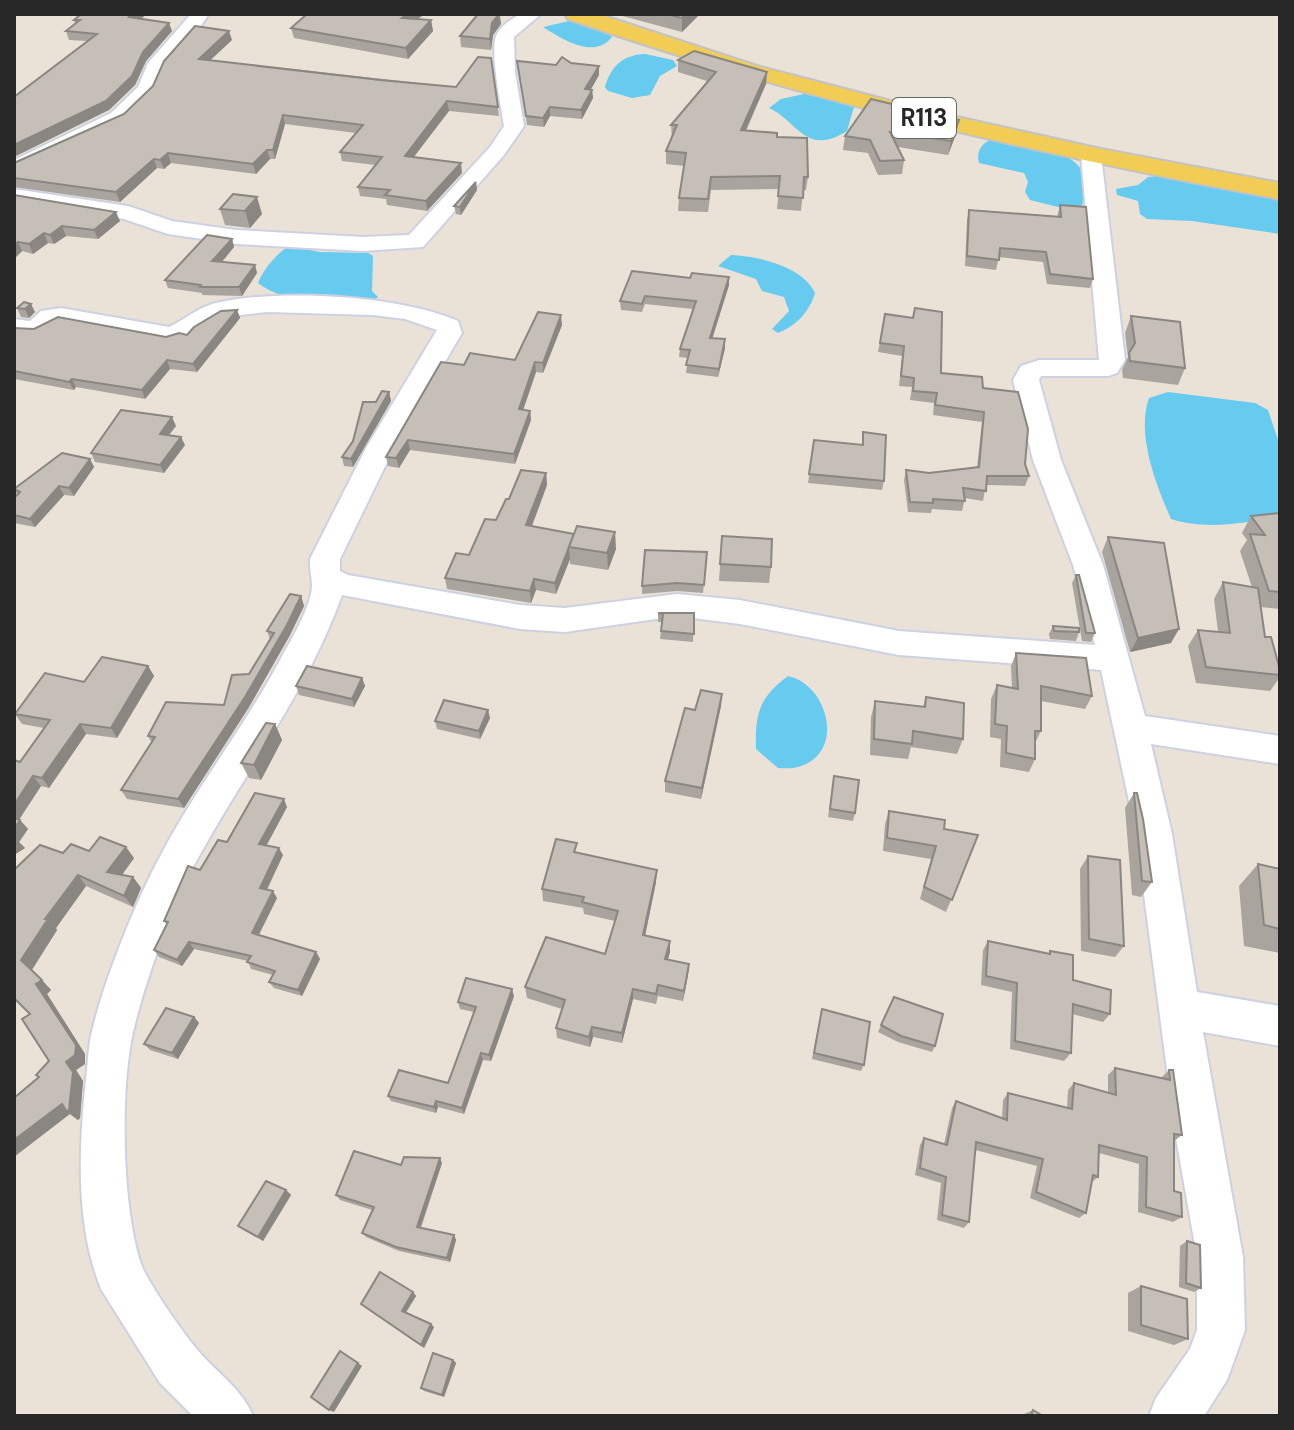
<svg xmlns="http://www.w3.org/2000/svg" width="1294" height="1430" font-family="'DM Sans',sans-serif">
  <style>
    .water { fill: #67cbf0 }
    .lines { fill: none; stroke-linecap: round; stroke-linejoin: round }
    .minor-casing { stroke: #cdd1e1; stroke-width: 4 }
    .major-casing { stroke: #c3c3c3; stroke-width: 4 }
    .minor { fill: #fff; fill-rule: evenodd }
    .major { fill: #f2cd55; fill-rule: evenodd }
    .wall { fill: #a9a49e }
    .shaded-wall { fill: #8a8681 }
    .building { fill: #c5bfb8; stroke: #8a8681; stroke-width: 2 }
    .labels { text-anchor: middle; stroke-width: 6; stroke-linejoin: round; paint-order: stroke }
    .shield { fill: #fff; stroke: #686868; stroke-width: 2 }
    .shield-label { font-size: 24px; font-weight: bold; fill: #272727 }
  </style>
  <rect width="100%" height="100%" fill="#eae2d7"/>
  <g class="water">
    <path d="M578 19 597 24 612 37C594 60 562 39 543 27Z"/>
    <path d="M645 54 673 60 677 66 660 76 650 95 632 98 608 91 605 87C611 66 623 55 645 54Z"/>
    <path d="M813 92 842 99 854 107 847 131C805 157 799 122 769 108L781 99Z"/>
    <path d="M999 138C1035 147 1106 151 1081 207H1058L1030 200 1025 192 1028 182 1024 173 979 163C975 149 985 139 999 138Z"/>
    <polygon points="1157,176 1280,195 1280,234 1192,221 1147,219 1140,214 1138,201 1117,195 1116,189 1138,185 1148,177"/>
    <path d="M289 246 320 252 368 253 373 256 372 291 378 297 370 303C334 301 288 306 258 283 263 270 277 253 289 246Z"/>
    <path d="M731 255C757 256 803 266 815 293 810 311 796 326 778 333L772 329 789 311 784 297 762 291 756 279 718 266Z"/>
    <path d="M1168 392 1255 403 1268 410 1280 446V515C1246 524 1205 530 1171 519 1156 485 1136 434 1149 398Z"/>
    <path d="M788 676C829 685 846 754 798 767 792 769 784 768 778 768L756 749C755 713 759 698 788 676Z"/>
  </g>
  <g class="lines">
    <defs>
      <g id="minor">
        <polygon points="191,14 209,14 193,37 164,68 154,93 125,121 14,174 14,160 111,113 138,87 148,63"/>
        <path d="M520 14H541L514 37 515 72 524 126 504 155 423 247 363 251 236 244 168 234 124 219 14 201V189L128 206 172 221 236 230 363 237 409 235 490 147 504 126C501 106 490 53 496 36 500 26 512 19 520 14Z"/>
        <path d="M1091 149 1101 155 1125 360 1117 373 1108 376H1041L1039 380 1061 460 1103 565 1145 716 1280 736V764L1151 744 1172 834 1197 992 1280 1006V1046L1203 1032 1243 1257 1245 1330 1227 1380 1204 1416H1149L1156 1398 1190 1349 1197 1330V1257L1176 1138 1136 834 1101 670 899 655 740 624 677 616 565 632 520 629 342 595C307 693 242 776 193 867 171 909 144 985 133 1032 120 1090 122 1204 140 1261 145 1279 182 1331 195 1347 215 1372 241 1387 253 1416H193L160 1383 101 1289C75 1225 79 1147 86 1079 88 1064 88 1047 92 1031 105 978 136 900 163 851 198 785 245 726 280 660 291 640 305 617 311 594 314 581 309 572 310 559L366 448 437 330 405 319 373 315 267 312 223 317 192 335 170 342 61 322C35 333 48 338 14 333V319L30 321 41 311 61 308 169 327C184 320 196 309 212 304 274 288 400 295 458 321L462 333 394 448 340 559V571L348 575 520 605 565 608 677 594 740 600 899 631 1095 645 1073 565 1033 460 1013 380 1021 366 1039 360H1099L1081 155Z"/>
      </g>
      <path id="major" d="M565 14H598L757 66 925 110 1101 149 1280 183V199C1038 154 801 100 568 19Z"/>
    </defs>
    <use href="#minor" class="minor-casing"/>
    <use href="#major" class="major-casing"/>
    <use href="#minor" class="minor"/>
    <use href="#major" class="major"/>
  </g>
  <g class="wall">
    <polygon points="81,14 147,14 141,19 172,31 146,61 135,85 109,110 87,41 69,40 66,31 75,24 74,20"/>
    <polygon points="307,14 425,14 417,19 431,20 433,31 408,59 294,38 291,28"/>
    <polygon points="478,14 500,14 501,24 493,35 491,50 461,47 460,36"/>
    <polygon points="615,14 700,14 682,32"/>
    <polygon points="232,40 210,60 456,87 491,58 499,116 449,111 413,157 462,173 427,211 387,205 386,199 360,196 358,187 375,165 342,161 340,152 356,133 285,124 275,159 270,159 256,174 171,163 164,169 157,168 120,202 14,187 14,163 124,114"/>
    <polygon points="678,60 767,72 766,84 746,131 777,137 808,177 806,190 803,190 801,211 777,209 779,189 711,190 708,212 678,211 679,198 684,166 666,164 666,151 672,138 671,125 707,81 678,72"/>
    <polygon points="517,61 556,65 571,63 599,75 591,89 592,90 593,98 582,119 550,116 544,127 527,125"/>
    <polygon points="959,120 956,134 948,155 898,147 904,160 902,174 878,175 868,153 843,150 845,136"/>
    <polygon points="476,182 477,190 461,215 456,214 454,206"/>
    <polygon points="14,195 120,221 98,239 66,236 54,244 48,243 33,254 22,251 14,259"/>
    <polygon points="1060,205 1093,279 1090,288 1047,284 1043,262 999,257 996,270 965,266 967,220 969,210 1057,217"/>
    <polygon points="220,209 262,214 250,228 225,225"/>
    <polygon points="232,239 234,247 222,262 255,265 257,273 242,296 202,295 202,293 168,288 165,280"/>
    <polygon points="729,277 729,285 712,338 725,348 718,377 686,373 688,358 679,357 680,349 693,309 645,304 642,312 621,310 620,301 690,278"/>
    <polygon points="24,302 35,312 29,318 21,317 17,308"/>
    <polygon points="237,310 240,318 197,372 170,369 145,399 76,387 74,390 14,379 14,328 166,337 187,335"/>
    <polygon points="885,314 941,373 983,388 1025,464 1029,476 1025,486 986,485 983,501 965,498 962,511 932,509 931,513 908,512 904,480 906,470 929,473 977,467 982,422 933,415 934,403 910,400 912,387 899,386 902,356 878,352"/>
    <polygon points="1131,316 1185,368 1178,385 1123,378 1122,370 1128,357 1125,333"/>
    <polygon points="562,325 543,373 536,372 523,410 530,411 531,420 515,464 410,450 399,468 388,466 386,457 464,365 515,360"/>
    <polygon points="389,392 391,401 353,467 344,466 342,457"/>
    <polygon points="176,426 169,435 185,445 164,473 95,462 91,453"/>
    <polygon points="863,432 884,481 882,490 808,483 814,440 862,445"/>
    <polygon points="90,459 94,467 74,496 64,495 35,527 14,523 14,498 17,494 14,489"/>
    <polygon points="546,473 547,485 532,526 616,549 608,570 570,564 570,559 556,594 536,590 531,603 447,589 445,578 469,555 496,520 509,499"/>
    <polygon points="1280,513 1280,609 1261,607 1265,637 1280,670 1280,677 1270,691 1196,683 1188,646 1198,630 1218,632 1214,599 1223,582 1252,587 1240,551 1247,540 1242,533 1251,516"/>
    <polygon points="722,536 771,567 769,583 719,581"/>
    <polygon points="1108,537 1171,643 1130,652 1102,552"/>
    <polygon points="707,552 703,593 677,591 642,594 642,586"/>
    <polygon points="1076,575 1095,633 1091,642 1082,641 1072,583"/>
    <polygon points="301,596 304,606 290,635 249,707 184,808 127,799 121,790 152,743 148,736 224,705 249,674 270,639 267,631"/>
    <polygon points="658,613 694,613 693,642 660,639 662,622 658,622"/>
    <polygon points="1053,626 1079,632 1076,641 1050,639 1049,634"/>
    <polygon points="1016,653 1092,696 1085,709 1041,701 1041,731 1035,743 1035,759 1029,772 1000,767 1001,739 990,737 991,699 997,685 1012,688 1011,666"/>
    <polygon points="148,666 154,676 117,738 86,734 49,788 41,786 19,819 28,829 19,842 25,848 14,855 20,762 44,728 22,724 15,714 84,682"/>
    <polygon points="362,678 365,686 354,707 299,695 296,686"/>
    <polygon points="926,697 963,739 957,754 911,747 908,759 870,755 871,717 875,701 923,707"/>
    <polygon points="721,706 701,799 665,792 665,781 695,710"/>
    <polygon points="490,718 480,739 437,729 435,721"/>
    <polygon points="275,724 282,740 261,780 249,778 241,763"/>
    <polygon points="834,776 855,813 853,821 828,817"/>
    <polygon points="1134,793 1152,882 1141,897 1132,895 1125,808"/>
    <polygon points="287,807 266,846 283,855 267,890 277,898 259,935 316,952 320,959 302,996 274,988 269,982 273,975 251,969 248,961 194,949 182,966 159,957 154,950 167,924 164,921 227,842"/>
    <polygon points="889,811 944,829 978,835 946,912 920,899 931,859 883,851 885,824"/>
    <polygon points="89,851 134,858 122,875 133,877 141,888 133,907 86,886 56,928 57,930 32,970 51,990 47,994 85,1054 85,1064 76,1070 83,1081 80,1118 78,1120 70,1114 39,1077 49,1061 30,1014 14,998 63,853"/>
    <polygon points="578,853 656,882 645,935 670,952 668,959 689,964 688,975 683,1001 658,996 656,1004 633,999 622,1043 593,1037 590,1047 557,1038 556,1028 562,1009 527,998 525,987 605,954 615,921 584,914 583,908 543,901 542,889"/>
    <polygon points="1088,856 1124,946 1115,957 1081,951 1080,869"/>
    <polygon points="1258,864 1280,869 1280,953 1244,946 1239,886"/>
    <polygon points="988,941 1048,954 1050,951 1073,980 1110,1014 1103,1022 1072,1014 1071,1053 1064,1061 1010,1049 1012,992 981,985 983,950"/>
    <polygon points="514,996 491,1061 483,1060 464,1114 438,1107 436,1113 391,1101 388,1096 448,1083 474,1012 460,1009 458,1002"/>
    <polygon points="894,997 935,1046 932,1052 898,1042 878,1032"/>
    <polygon points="822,1009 864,1065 861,1071 812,1059"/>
    <polygon points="194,1017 199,1023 178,1059 150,1050 144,1044"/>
    <polygon points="1115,1068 1161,1078 1169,1070 1182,1135 1174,1141 1174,1191 1182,1217 1173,1222 1138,1212 1139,1164 1099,1153 1098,1177 1091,1183 1086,1213 1079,1218 1030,1198 1037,1166 975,1150 969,1222 964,1228 937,1220 941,1183 915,1175 920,1145 924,1138 944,1144 952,1108 956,1101 1002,1118 1003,1100 1008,1093 1067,1108 1068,1090 1074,1083 1108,1093 1108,1075"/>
    <polygon points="442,1163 421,1228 454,1235 456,1240 450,1262 399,1251 366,1237 362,1233 372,1210 340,1200 336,1195 401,1165"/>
    <polygon points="286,1190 291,1195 263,1241 243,1230 238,1226"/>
    <polygon points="1187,1241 1201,1288 1194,1292 1179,1287 1180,1246"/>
    <polygon points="1141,1286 1188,1339 1174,1345 1128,1331 1128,1293"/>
    <polygon points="413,1292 416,1296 406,1312 434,1327 424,1348 361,1304"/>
    <polygon points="453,1360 456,1363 444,1397 424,1391 421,1388"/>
    <polygon points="1033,1410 1043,1416 1022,1416 1022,1415"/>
  </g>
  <g class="shaded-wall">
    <polygon points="132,14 147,14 131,26 129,17"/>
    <polygon points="408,14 425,14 404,28 402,18"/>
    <polygon points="499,14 501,24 493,35 491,50 490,39 492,23"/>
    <polygon points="686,14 700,14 682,32 682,18"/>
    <polygon points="431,20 433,31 408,59 406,48"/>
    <polygon points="169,23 172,31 146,61 135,85 109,110 14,157 14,145 143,52"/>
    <polygon points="229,31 232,40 202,68 199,59"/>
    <polygon points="599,66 599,75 586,98 585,89"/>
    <polygon points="767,72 766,84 740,143 741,130"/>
    <polygon points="592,90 593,98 582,119 581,110"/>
    <polygon points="447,101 449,111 407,166 405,156"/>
    <polygon points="550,107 550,116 544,127 543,118"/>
    <polygon points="283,115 285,124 275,159 273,150"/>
    <polygon points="959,120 956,134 948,155 951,141"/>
    <polygon points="267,150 270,159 256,174 253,164"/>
    <polygon points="168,153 171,163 164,169 160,160"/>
    <polygon points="154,159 157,168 120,202 116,192"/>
    <polygon points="461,163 462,173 427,211 426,201"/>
    <polygon points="476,182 477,190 461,215 460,207"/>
    <polygon points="257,197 262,214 250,228 245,211"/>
    <polygon points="116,212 120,221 98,239 94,230"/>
    <polygon points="62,226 66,236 54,244 50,235"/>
    <polygon points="44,233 48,243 33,254 29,244"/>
    <polygon points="232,239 234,247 215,270 212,261"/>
    <polygon points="18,242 22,251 14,259 14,245"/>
    <polygon points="255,265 257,273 242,296 239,287"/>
    <polygon points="729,277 729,285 710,346 710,338"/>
    <polygon points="31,304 35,312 29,318 25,309"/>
    <polygon points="237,310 240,318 197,372 193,364"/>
    <polygon points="561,315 562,325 543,373 543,363"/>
    <polygon points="725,339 725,348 718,377 719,369"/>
    <polygon points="167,360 170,369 145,399 142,390"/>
    <polygon points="535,362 536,372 520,419 519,409"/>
    <polygon points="72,379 76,387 74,390 69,382"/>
    <polygon points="389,392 391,401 353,467 351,459"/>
    <polygon points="530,411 531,420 515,464 514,454"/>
    <polygon points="172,417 176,426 163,442 160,434"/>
    <polygon points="181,437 185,445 164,473 160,465"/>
    <polygon points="408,440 410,450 399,468 396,458"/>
    <polygon points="90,459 94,467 74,496 69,488"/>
    <polygon points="546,473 547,485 528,536 526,525"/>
    <polygon points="59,486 64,495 35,527 30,519"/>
    <polygon points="615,532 616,549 608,570 607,553"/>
    <polygon points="569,548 570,559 556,594 555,583"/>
    <polygon points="534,579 536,590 531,603 530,591"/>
    <polygon points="301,596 304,606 290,635 249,707 184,808 178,799"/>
    <polygon points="1179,629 1171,643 1130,652 1138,638"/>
    <polygon points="148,666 154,676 117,738 111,728"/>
    <polygon points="362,678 365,686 354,707 352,699"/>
    <polygon points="722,694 721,706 701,799 702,788"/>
    <polygon points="488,710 490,718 480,739 479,731"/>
    <polygon points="80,724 86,734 49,788 42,778"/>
    <polygon points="275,724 282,740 261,780 254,765"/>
    <polygon points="33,776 41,786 15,826 14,805"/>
    <polygon points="284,799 287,807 263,852 259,844"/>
    <polygon points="20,820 28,829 19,842 25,848 14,855 14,829"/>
    <polygon points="126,847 134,858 116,883 107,872"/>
    <polygon points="279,848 283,855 264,895 260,888"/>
    <polygon points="657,870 656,882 643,946 643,935"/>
    <polygon points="78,875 86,886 56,928 57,930 31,971 21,960 45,919"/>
    <polygon points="133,877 141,888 133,907 124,896"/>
    <polygon points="273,891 277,898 256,940 252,933"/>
    <polygon points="670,941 670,952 665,970 665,959"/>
    <polygon points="189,942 194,949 182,966 177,960"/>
    <polygon points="316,952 320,959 302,996 298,990"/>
    <polygon points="689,964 688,975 683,1001 684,991"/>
    <polygon points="42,980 51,990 47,994 85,1054 85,1064 76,1070 83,1081 80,1118 78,1120 70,1114 14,1157 14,1140 66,1062 36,984"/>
    <polygon points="512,989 514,996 491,1061 489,1055"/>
    <polygon points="633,989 633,999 622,1043 622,1033"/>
    <polygon points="194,1017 199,1023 178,1059 172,1053"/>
    <polygon points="592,1027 593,1037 590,1047 589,1037"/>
    <polygon points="481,1053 483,1060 464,1114 462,1108"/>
    <polygon points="436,1101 438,1107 436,1113 434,1107"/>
    <polygon points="440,1158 442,1163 419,1231 417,1227"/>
    <polygon points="286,1190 291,1195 263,1241 258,1237"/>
    <polygon points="454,1235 456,1240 450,1262 447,1258"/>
    <polygon points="413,1292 416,1296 405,1314 402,1311"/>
    <polygon points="431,1324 434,1327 424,1348 421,1345"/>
    <polygon points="453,1360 456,1363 444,1397 442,1395"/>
    <polygon points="358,1363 362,1366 334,1412 329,1410"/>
  </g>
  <g class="building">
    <polygon points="81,14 132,14 129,17 169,23 143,52 132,76 106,101 14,145 14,97 97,34 66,31 80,20 74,20"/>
    <polygon points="307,14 408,14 402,18 431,20 406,48 291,28"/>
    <polygon points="478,14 499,14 492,23 490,39 460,36"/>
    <polygon points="666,14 686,14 682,18"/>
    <polygon points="195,26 229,31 199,59 380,80 456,87 478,57 491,58 498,107 447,101 405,156 461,163 426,201 385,195 390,190 358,187 382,157 340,152 363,125 283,115 273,150 267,150 253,164 168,153 160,160 154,159 116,192 14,178 14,163 124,114 153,86 164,61"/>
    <polygon points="694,51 767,72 741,130 777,133 777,137 807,138 808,177 804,177 803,198 778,196 780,176 711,177 708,199 679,198 686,153 666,151 677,125 671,125 716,72 678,60"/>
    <polygon points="562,57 571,63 599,66 585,89 592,90 581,110 550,107 543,118 526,116 517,61 556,65"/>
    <polygon points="871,99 959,120 951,141 890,132 904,160 880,161 870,140 845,136"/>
    <polygon points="476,182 460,207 454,206"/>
    <polygon points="233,194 257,197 245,211 220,209"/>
    <polygon points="14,195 116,212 94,230 62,226 50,235 44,233 29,244 18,242 14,245"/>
    <polygon points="1060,205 1086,207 1093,279 1050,274 1046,252 1000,248 999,260 967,256 969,210 1061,217"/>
    <polygon points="207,235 232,239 212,261 255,265 239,287 200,287 201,285 165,280"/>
    <polygon points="632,271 690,278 692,273 729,277 710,338 725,339 719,369 686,365 690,350 680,349 696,301 645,296 642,304 620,301"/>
    <polygon points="24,302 31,304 25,309 17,308"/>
    <polygon points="915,308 942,312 941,373 982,377 983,388 1018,392 1028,429 1025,464 1029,476 987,476 986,491 963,488 965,501 933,499 933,503 910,502 906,470 929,473 979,467 984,412 935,405 937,393 913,391 914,378 901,376 904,346 880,343 885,314 913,318"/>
    <polygon points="237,310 193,364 167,360 142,390 72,379 69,382 14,371 14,328 34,329 58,317 166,337 179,333 187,335 194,327 221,311"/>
    <polygon points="538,312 561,315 543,363 535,362 519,409 530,411 514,454 408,440 396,458 386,457 441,362 464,365 470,353 515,360"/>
    <polygon points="1131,316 1180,322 1185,368 1130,361 1129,353 1135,343"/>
    <polygon points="382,391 389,392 351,459 342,457 353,441 363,402 376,402"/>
    <polygon points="121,410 172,417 160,434 181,437 160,465 91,453"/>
    <polygon points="863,432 886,435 884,481 809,474 814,440 863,445"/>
    <polygon points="62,453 90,459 69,488 59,486 30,519 14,515 14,498 20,492 14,489"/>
    <polygon points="521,470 546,473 526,525 574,534 555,583 534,579 530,591 445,578 456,553 469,555 485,519 496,520 506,499 509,499"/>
    <polygon points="1280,513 1280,592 1269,591 1250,534 1265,535 1251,516"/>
    <polygon points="577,526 615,532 607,553 569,547"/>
    <polygon points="722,536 772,539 771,567 720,564"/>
    <polygon points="1108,537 1164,543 1179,629 1138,638"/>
    <polygon points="645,550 707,552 704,585 677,583 642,586"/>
    <polygon points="1076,575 1079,575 1095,633 1086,633"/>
    <polygon points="1223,582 1258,588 1265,637 1271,637 1280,670 1280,675 1206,667 1198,630 1230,633"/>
    <polygon points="290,594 301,596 287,625 245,697 178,799 121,790 155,737 148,736 166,702 224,705 232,675 249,674 274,633 267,631"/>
    <polygon points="658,613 694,613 694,634 661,631 663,614"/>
    <polygon points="1053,626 1079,628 1079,632 1054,631"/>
    <polygon points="1016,653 1086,658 1092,696 1041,686 1041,731 1035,731 1035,759 1006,753 1007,726 995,724 997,685 1018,689"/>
    <polygon points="102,657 148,666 111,728 80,724 42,778 33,776 14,805 14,760 20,762 50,720 15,714 45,673 84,682"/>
    <polygon points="307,666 362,678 352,699 296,686"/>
    <polygon points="701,690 722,694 702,788 665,781 685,708 695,710"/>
    <polygon points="926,697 964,703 963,739 913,731 912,744 874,739 875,701 925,707"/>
    <polygon points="444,700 488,710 479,731 435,721"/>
    <polygon points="266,723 275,724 254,765 241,763"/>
    <polygon points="834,776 859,780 855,813 830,809"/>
    <polygon points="255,793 284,799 259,844 279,848 260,888 273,891 252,933 316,952 298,990 269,982 275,971 247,962 251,956 189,942 177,960 154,950 168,922 164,921 188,866 200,870 218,840 227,842"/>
    <polygon points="1134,793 1137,793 1143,819 1152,882 1142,881"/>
    <polygon points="889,811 945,820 944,829 978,835 952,900 924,887 936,846 887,838"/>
    <polygon points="14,818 20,820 14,829"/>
    <polygon points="100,837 126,847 107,872 133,877 124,896 78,875 45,919 48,919 21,960 42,980 36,984 76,1045 75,1055 66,1062 73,1072 69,1110 67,1112 62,1104 14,1140 14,1098 39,1077 36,1075 49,1061 22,1019 30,1014 14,998 14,870 40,845 63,853 71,844 89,851"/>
    <polygon points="556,839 577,843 574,852 657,870 643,935 670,941 665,959 689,964 684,991 658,985 656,994 633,989 622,1033 592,1027 589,1037 556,1028 565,1000 525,987 546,937 605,954 618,911 582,902 584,897 542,889"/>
    <polygon points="1088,856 1120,860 1124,946 1089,939"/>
    <polygon points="1258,864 1280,869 1280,929 1264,925"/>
    <polygon points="988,941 1050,954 1050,951 1073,955 1073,980 1111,990 1110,1014 1073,1004 1071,1053 1015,1041 1017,983 986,976"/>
    <polygon points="466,978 512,989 489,1055 481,1053 462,1108 436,1101 434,1107 388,1096 399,1070 448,1083 476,1007 458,1002"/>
    <polygon points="894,997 943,1014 935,1046 901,1036 881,1025"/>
    <polygon points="166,1008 194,1017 172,1053 144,1044"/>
    <polygon points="822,1009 870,1022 864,1065 814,1053"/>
    <polygon points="1115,1068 1170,1080 1169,1070 1173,1070 1182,1135 1174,1134 1174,1191 1181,1193 1182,1217 1146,1207 1147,1157 1099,1145 1098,1177 1093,1175 1086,1213 1036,1192 1043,1159 976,1142 969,1222 942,1215 946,1177 920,1168 924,1138 947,1145 956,1101 1007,1120 1008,1093 1072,1109 1074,1083 1116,1095"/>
    <polygon points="354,1151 401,1165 404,1157 440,1158 417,1227 454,1235 447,1258 396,1247 362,1233 374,1207 336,1195"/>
    <polygon points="266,1181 286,1190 258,1237 238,1226"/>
    <polygon points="1187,1241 1200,1245 1201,1288 1186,1283"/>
    <polygon points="380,1272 413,1292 402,1311 431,1324 421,1345 361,1304"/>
    <polygon points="1141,1286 1187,1299 1188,1339 1141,1325"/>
    <polygon points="340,1351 358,1363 329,1410 311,1397"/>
    <polygon points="433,1353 453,1360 442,1395 421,1388"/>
    <polygon points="1033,1410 1043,1416 1031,1416"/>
  </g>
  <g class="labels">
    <rect class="shield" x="892" y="98" width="64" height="40" rx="6"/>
    <g class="shield-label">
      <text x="924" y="126">R113</text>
    </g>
  </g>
  <rect width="1294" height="1430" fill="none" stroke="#272727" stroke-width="32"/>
</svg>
